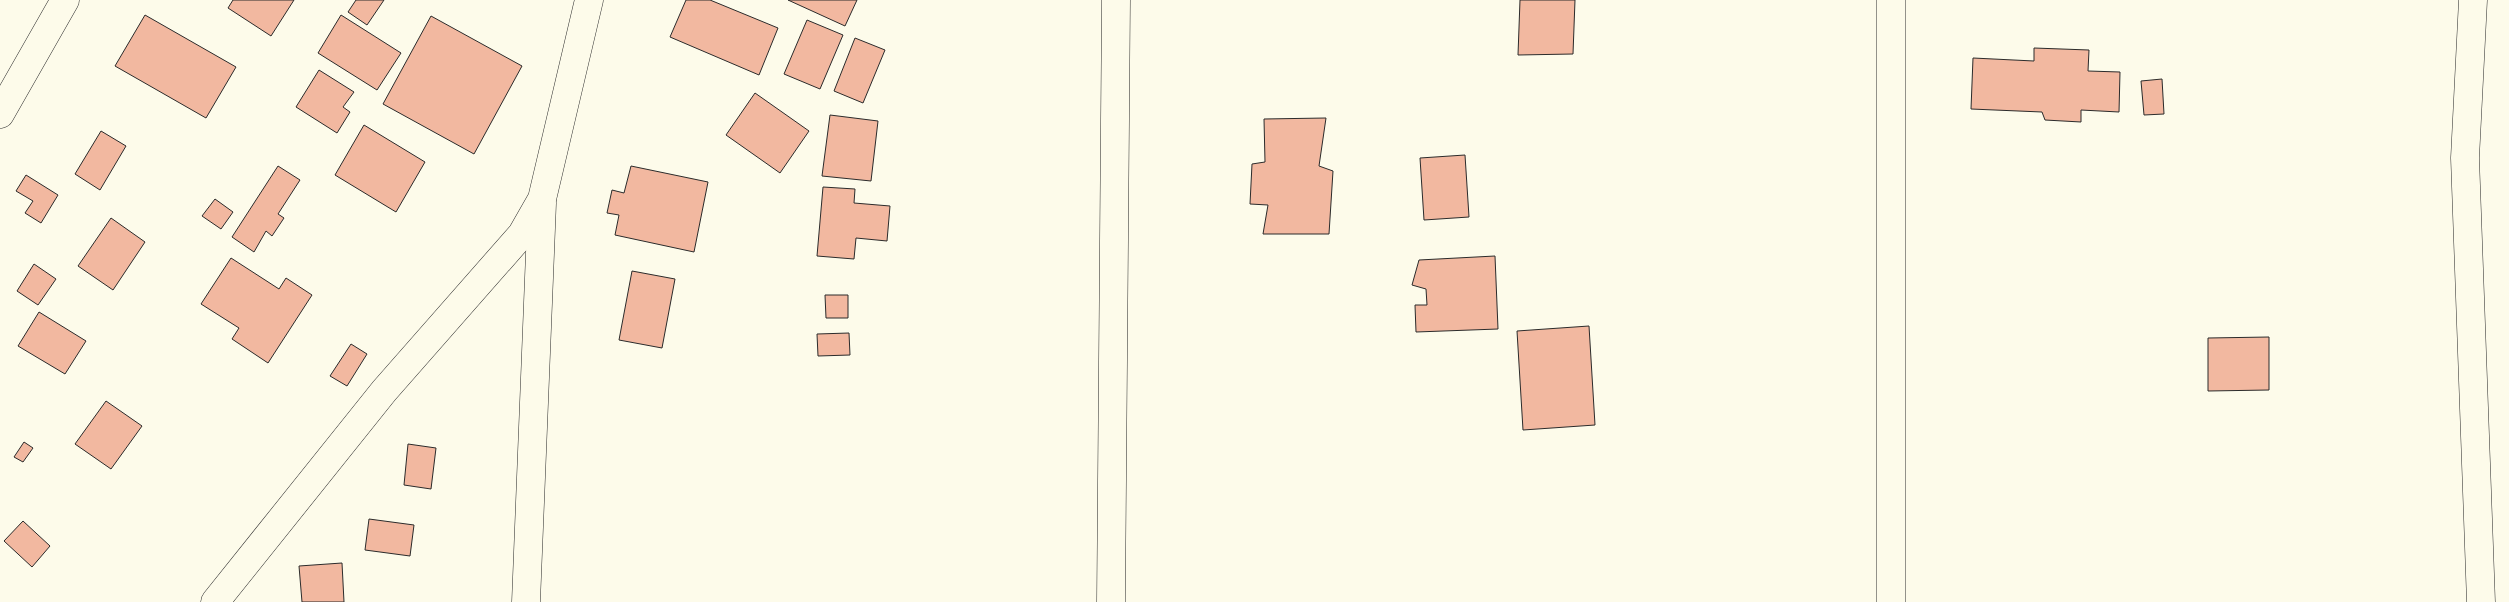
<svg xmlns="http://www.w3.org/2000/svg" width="2509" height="602" font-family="Signika,sans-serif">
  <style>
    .building { fill: #f2b8a0; stroke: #2b2b2b }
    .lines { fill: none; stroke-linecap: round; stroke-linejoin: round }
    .minor-casing { stroke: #2b2b2b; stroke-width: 29 }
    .minor { stroke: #fdfbea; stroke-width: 28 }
  </style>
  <rect width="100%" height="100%" fill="#fdfbea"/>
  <g class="building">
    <polygon points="233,0 294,0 271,36 228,8"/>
    <polygon points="356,0 384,0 367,25 348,12"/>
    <polygon points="686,0 710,0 778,28 759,75 670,37"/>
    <polygon points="788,0 857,0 845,26"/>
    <polygon points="1520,0 1575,0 1573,54 1518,55"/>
    <polygon points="145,15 236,67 206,118 115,66"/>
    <polygon points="341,15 401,53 377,90 318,53"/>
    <polygon points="431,16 522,66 474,154 383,104"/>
    <polygon points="807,20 843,35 820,89 784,74"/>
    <polygon points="855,38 885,50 863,103 834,91"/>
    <polygon points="2034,48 2089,50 2088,71 2120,72 2119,112 2081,110 2081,122 2045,120 2042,112 1971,109 1973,58 2034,61"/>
    <polygon points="319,70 354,92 343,107 350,112 337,133 296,107"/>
    <polygon points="2162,79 2164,114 2144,115 2141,81"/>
    <polygon points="755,93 809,131 780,173 726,135"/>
    <polygon points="830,115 878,121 871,181 822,176"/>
    <polygon points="1326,118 1319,166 1333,171 1329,234 1263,234 1268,205 1250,204 1252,164 1265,162 1264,119"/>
    <polygon points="364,125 425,162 396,212 335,175"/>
    <polygon points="101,131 126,146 100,190 75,174"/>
    <polygon points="1465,155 1469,217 1424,220 1420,158"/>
    <polygon points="278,166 300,180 278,214 284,218 272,236 266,231 254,252 232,237"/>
    <polygon points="631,166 708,182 694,252 615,235 619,215 607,213 612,190 624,193"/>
    <polygon points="26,175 58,195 41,223 25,213 33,201 16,191"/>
    <polygon points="823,187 855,189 854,203 890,206 887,241 856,238 854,259 817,256"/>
    <polygon points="215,199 233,212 221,229 202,216"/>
    <polygon points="111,218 145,242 113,290 78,266"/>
    <polygon points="1495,256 1498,329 1416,332 1415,305 1427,305 1426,289 1412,285 1419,260"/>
    <polygon points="231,258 279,289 286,278 312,295 268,363 232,339 239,328 201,304"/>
    <polygon points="34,264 56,279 38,305 17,291"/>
    <polygon points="632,271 675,279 662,348 619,340"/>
    <polygon points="825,295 848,295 848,318 826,318"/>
    <polygon points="39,312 86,341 65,374 18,346"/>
    <polygon points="1589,326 1595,425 1523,430 1517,331"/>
    <polygon points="849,333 850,355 818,356 817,334"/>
    <polygon points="2269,337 2269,390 2208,391 2208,338"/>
    <polygon points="351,344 367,354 347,386 330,376"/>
    <polygon points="106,401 142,426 111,469 75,444"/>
    <polygon points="24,442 33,448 23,462 14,457"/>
    <polygon points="408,444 436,448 431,489 404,485"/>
    <polygon points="369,519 414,525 410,556 365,550"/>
    <polygon points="23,521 50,546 32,567 4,541"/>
    <polygon points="342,563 344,602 302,602 299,566"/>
  </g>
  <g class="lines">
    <defs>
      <g id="minor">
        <polyline points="2473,0 2465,158 2481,602"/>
        <polyline points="0,114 65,0"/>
        <polyline points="215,602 384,391 522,234 542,199 589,0"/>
        <polyline points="526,602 542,203"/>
        <polyline points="1111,602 1116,0"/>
        <polyline points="1891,602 1891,0"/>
      </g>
    </defs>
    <use href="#minor" class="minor-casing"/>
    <use href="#minor" class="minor"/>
  </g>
</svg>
